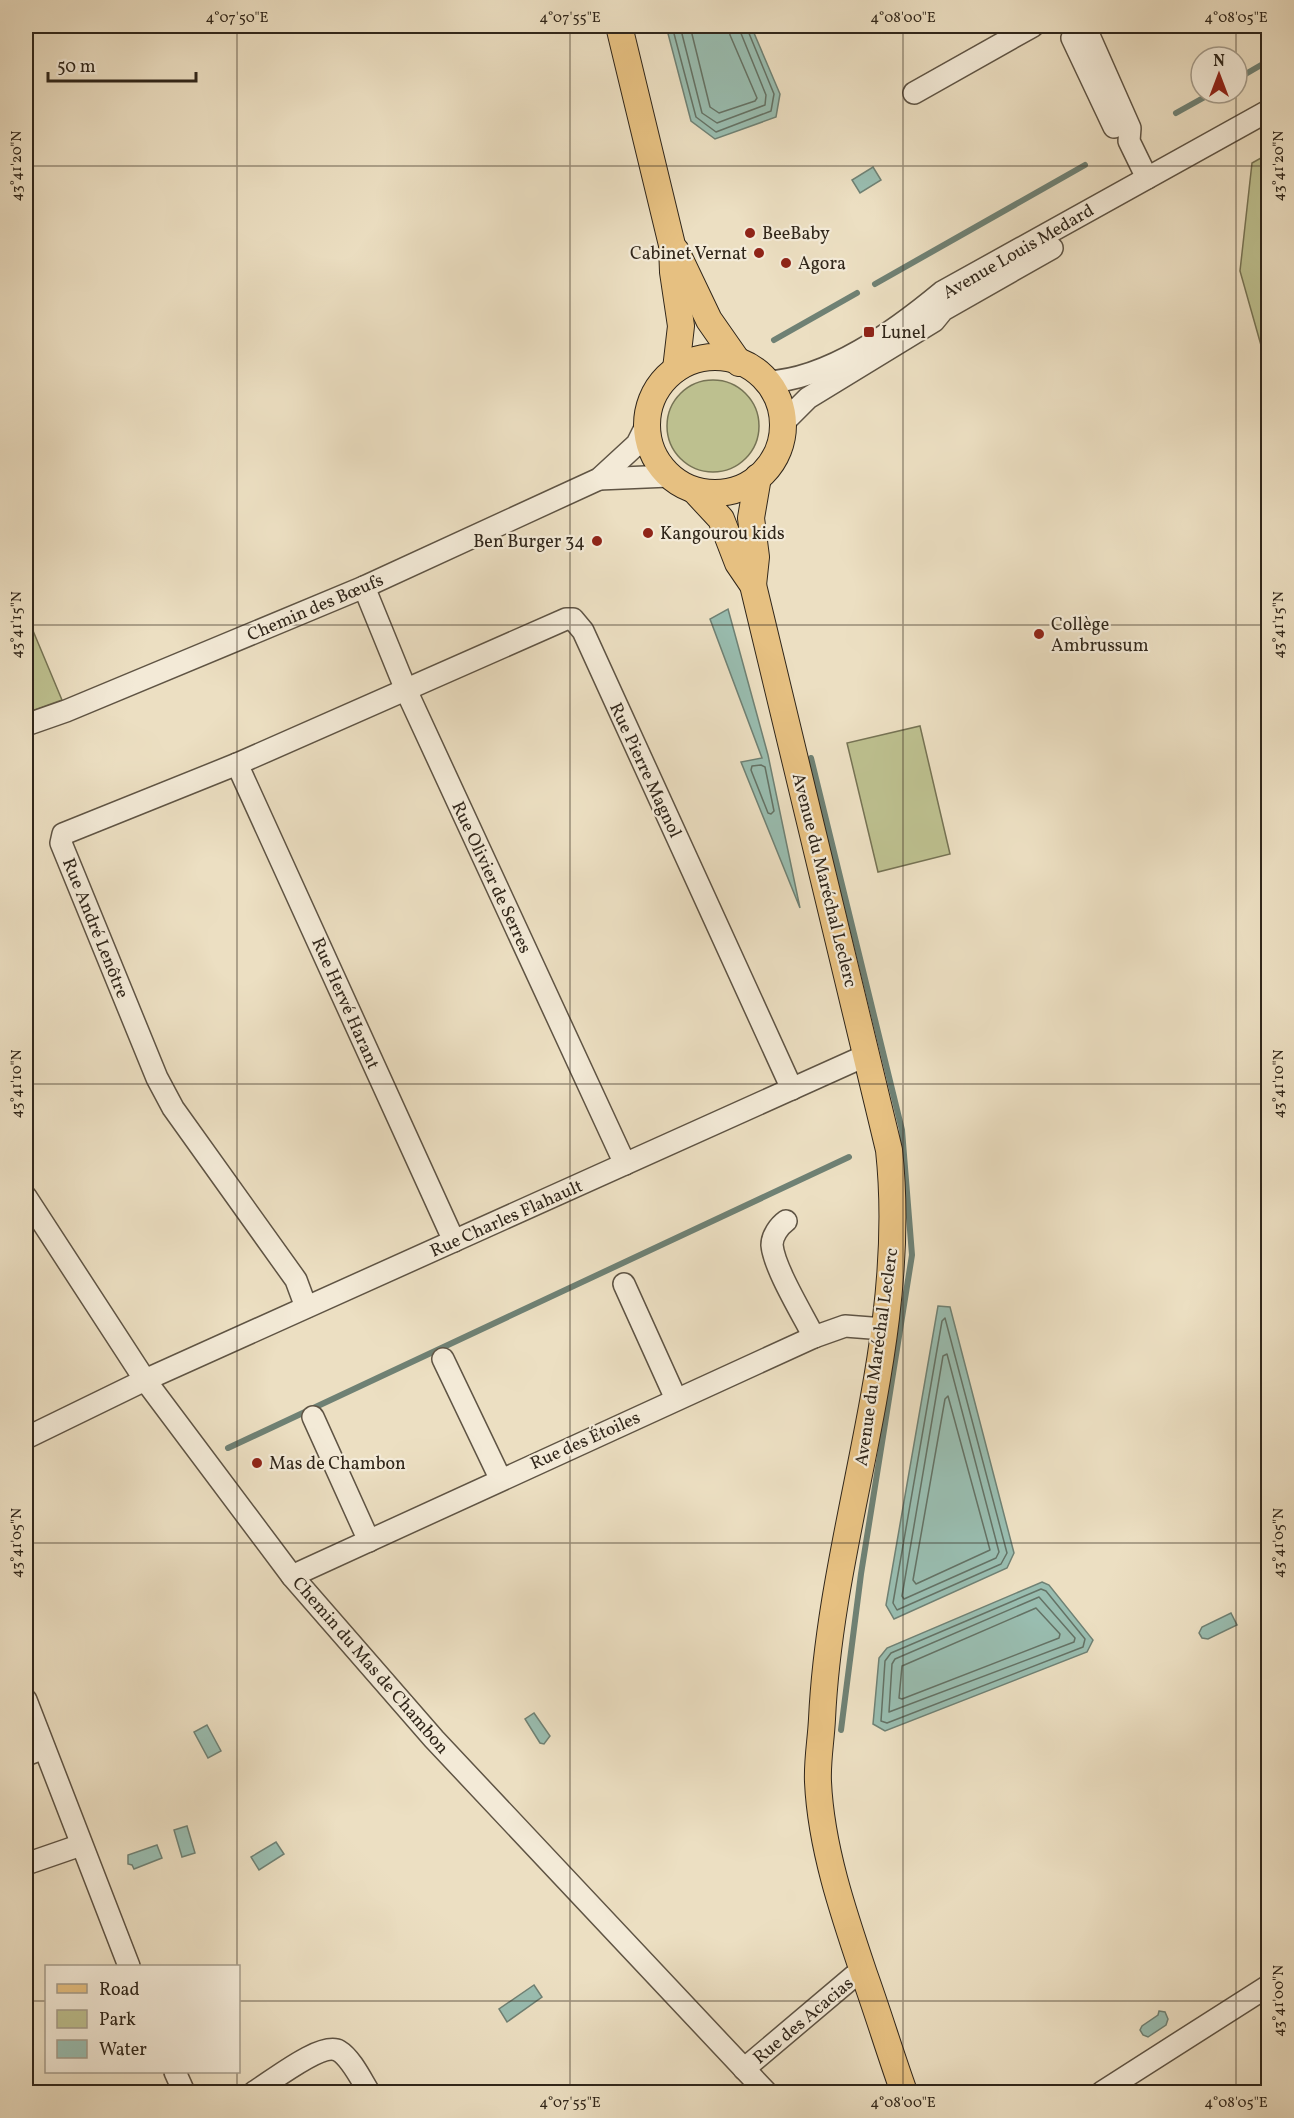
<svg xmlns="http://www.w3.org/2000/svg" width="1294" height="2118" font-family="Vollkorn,serif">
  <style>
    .green { fill: #bdc08f; stroke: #767354; stroke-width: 1.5 }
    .water { fill: #99bdb0; stroke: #6f8174; stroke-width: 1.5 }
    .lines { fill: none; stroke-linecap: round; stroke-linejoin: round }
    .shore { stroke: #647265; stroke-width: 1.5 }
    .stream { stroke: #6f8174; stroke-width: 6 }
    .minor-casing { stroke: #5f5444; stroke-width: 24 }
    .major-casing { stroke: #30261a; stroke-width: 28 }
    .minor { stroke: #f3ead7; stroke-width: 21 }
    .major { stroke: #e6c081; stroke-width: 26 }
    .ticks { fill: none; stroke: #30261a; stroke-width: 1.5; stroke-opacity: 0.45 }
    .poi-dot { fill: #8f2418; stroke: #f3ead7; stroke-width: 2 }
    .labels { text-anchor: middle; stroke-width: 4.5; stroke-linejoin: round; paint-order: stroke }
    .poi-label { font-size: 18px; fill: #30261a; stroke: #f3ead7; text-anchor: start }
    .street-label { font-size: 18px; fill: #30261a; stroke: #f3ead7 }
    .neatline { fill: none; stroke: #30261a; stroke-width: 2 }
    .ticks-label { font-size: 15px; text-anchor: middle; fill: #30261a }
  </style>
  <rect width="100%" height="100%" fill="#ecdfc2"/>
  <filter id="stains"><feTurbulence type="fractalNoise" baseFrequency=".00333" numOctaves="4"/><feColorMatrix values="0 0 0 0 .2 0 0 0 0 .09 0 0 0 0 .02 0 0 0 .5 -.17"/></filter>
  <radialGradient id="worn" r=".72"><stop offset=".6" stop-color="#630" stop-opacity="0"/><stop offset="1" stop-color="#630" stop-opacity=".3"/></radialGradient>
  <g class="green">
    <polygon points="1268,154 1268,370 1240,271 1252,163"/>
    <circle cx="713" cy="426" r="46"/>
    <polygon points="26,614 62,700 26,713"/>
    <polygon points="920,726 950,854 878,872 847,743"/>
  </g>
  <g class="water">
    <polygon points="666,26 751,26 780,94 776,117 715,139 691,121"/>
    <polygon points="873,167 881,180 860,193 852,180"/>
    <polygon points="728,609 768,755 800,908 741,762 762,758 710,619"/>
    <polygon points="938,1306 950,1307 1014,1553 1007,1568 894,1619 886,1605"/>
    <polygon points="1042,1582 1049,1585 1093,1640 1087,1652 885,1731 873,1724 879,1658 887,1648"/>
    <polygon points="1231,1613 1237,1625 1208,1639 1202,1638 1199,1633 1202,1627"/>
    <polygon points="534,1713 550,1736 544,1744 540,1743 525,1719"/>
    <polygon points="207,1725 221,1751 208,1758 194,1732"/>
    <polygon points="187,1826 195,1853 182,1857 174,1830"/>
    <polygon points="276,1842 284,1854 259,1870 251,1857"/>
    <polygon points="157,1845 162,1858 134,1869 132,1865 128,1864 128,1855"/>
    <polygon points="534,1985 542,1997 507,2022 499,2009"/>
    <polygon points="1159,2011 1165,2012 1168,2019 1166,2025 1148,2037 1143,2035 1140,2030 1142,2026 1158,2015"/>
  </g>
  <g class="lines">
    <g class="shore">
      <polyline points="672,26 696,117 716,132 771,111 774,94 746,26"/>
      <polyline points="680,26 702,113 717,123 765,105 766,95 738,26"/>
      <polyline points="690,26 710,107 719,113 755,101 757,98 730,35 729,26"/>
      <polygon points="761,765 765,767 774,811 771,814 768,813 751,770 752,766"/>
      <polygon points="945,1318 1007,1553 1001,1564 897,1610 893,1603 942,1321"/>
      <polygon points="947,1354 999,1552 996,1558 904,1599 902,1596 943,1356"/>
      <polygon points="948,1396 990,1550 916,1584 913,1580 945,1399"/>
      <polygon points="1041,1589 1046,1591 1085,1639 1083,1647 887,1723 881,1721 885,1661 891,1653"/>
      <polygon points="1039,1597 1075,1638 1074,1642 889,1712 892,1664 895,1659"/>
      <polygon points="1036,1608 1060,1634 1059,1638 902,1699 899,1698 902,1666"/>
    </g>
    <g class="stream">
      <polyline points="1237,79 1268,61"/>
      <polyline points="1176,113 1212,93"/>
      <polyline points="875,284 1085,165"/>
      <polyline points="774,340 857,293"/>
      <polyline points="811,758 902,1130 912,1255 861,1574 841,1730"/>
      <polyline points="228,1448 849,1157"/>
    </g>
    <defs>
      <g id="minor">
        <polyline points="1077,26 1088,33 1130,128 1129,141 1147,178"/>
        <polyline points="1077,27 1072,38 1114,127"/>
        <polyline points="914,93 1033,26"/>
        <path d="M767 382C829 379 895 331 942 292L1268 111"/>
        <polyline points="782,424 808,398 934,321 943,310 1052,248"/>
        <polyline points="599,479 669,476"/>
        <polyline points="364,587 406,690 625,1164"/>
        <polyline points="26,725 66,711 364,587 599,479 637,444 647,424"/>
        <polyline points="237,764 454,1241"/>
        <polyline points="26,1197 145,1380 292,1576 434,1739 766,2092"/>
        <path d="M786 1221C779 1226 772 1236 772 1245 774 1268 803 1315 814 1337"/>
        <polyline points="624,1284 676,1399"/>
        <polyline points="306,1307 296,1280 173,1108 157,1078 61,843 63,834 237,764 566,619 573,619 583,631 792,1089"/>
        <polyline points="443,1359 500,1478"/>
        <polyline points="313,1417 369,1541"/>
        <polyline points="26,1438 145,1380 867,1055"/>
        <polyline points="292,1576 814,1337 845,1326 884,1329"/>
        <polyline points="26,1700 129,1966"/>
        <polyline points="26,1755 44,1748"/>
        <polyline points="26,1864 81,1845"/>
        <polyline points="744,2069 854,1976 864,1972"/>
        <polyline points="175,2072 184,2092"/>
        <path d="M254 2092C271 2082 322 2041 339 2051 351 2058 362 2081 369 2092"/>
        <polyline points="1102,2092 1268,1986"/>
      </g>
      <g id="major">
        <polyline points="619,26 672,245 673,272 681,326 676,369"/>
        <polyline points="676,251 709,320 739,363"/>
        <circle cx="715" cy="425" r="68"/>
        <path d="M695 491 721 519 738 563 753 585 889 1150C910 1343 831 1528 822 1719 821 1740 817 1761 818 1782 821 1847 843 1912 864 1974 878 2013 890 2053 904 2092"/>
        <polyline points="753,585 756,557 751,518 758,477"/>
      </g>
    </defs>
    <use href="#minor" class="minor-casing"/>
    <use href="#major" class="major-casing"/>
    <use href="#minor" class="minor"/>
    <use href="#major" class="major"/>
  </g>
  <path class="ticks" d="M237 26V1966M570 26V2092M903 26V2092M1236 26V57M1236 93V2092M26 166H1268M26 625H1268M26 1084H1268M26 1543H1268M26 2001H46M238 2001H1268M237 2072V2092"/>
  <g class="poi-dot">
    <circle cx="750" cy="233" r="6"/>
    <circle cx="759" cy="253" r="6"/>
    <circle cx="786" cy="263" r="6"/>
    <rect x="863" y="326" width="12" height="12" rx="3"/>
    <circle cx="648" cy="533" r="6"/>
    <circle cx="597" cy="541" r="6"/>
    <circle cx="1039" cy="634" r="6"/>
    <circle cx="257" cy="1463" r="6"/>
  </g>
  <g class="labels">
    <g class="poi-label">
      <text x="762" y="239">BeeBaby</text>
      <text x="747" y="259" text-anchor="end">Cabinet Vernat</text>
      <text x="798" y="269">Agora</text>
      <text x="881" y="338">Lunel</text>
      <text x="660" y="539">Kangourou kids</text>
      <text x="585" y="547" text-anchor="end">Ben Burger 34</text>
      <text x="1051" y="630">Collège<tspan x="1051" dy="21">Ambrussum</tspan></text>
      <text x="269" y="1469">Mas de Chambon</text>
    </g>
    <g class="street-label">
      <text transform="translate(1018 251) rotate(-30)" y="6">Avenue Louis Medard</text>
      <text transform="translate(315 607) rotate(-23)" y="6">Chemin des Bœufs</text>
      <text transform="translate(646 770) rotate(65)" y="6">Rue Pierre Magnol</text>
      <text transform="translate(492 877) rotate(65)" y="6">Rue Olivier de Serres</text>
      <text transform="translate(825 880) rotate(76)" y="6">Avenue du Maréchal Leclerc</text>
      <text transform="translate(96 928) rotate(68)" y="6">Rue André Lenôtre</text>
      <text transform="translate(346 1003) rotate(66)" y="6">Rue Hervé Harant</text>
      <text transform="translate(506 1218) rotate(-24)" y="6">Rue Charles Flahault</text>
      <text transform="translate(876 1357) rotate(-82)" y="6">Avenue du Maréchal Leclerc</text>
      <text transform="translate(585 1440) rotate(-24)" y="6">Rue des Étoiles</text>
      <text transform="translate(371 1665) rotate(49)" y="6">Chemin du Mas de Chambon</text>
      <text transform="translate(803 2020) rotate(-40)" y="6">Rue des Acacias</text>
    </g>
  </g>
  <rect width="1294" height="2118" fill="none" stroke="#ecdfc2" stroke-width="66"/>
  <rect x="45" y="1965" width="195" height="108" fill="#f3ead7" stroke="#a59c8b" stroke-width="1.5"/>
  <rect x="57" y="1984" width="30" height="9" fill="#e6c081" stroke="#a59c8b" stroke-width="1.5"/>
  <text x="99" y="1995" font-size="18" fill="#30261a">Road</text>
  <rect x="57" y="2010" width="30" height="18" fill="#bdc08f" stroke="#a59c8b" stroke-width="1.5"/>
  <text x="99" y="2025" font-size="18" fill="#30261a">Park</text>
  <rect x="57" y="2040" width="30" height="18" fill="#99bdb0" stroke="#a59c8b" stroke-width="1.5"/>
  <text x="99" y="2055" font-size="18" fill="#30261a">Water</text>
  <g transform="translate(1219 75)"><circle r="28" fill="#f3ead7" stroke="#a59c8b" stroke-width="1.5"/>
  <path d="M0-4.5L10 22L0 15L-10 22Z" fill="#8f2418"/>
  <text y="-9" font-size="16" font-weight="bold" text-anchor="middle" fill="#30261a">N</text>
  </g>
  <path d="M48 72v9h148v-9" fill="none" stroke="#30261a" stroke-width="3"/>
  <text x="57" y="72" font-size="18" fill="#30261a" stroke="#f3ead7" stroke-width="4.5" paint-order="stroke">50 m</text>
  <rect x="33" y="33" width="1228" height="2052" class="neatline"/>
  <g class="ticks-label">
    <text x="237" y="22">4°07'50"E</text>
    <text x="570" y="22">4°07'55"E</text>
    <text x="903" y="22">4°08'00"E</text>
    <text x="1236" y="22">4°08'05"E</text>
    <text transform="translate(16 166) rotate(-90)" y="5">43°41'20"N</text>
    <text transform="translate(1278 166) rotate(-90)" y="5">43°41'20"N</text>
    <text transform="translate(16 625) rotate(-90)" y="5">43°41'15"N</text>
    <text transform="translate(1278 625) rotate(-90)" y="5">43°41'15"N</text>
    <text transform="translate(16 1084) rotate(-90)" y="5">43°41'10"N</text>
    <text transform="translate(1278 1084) rotate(-90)" y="5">43°41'10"N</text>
    <text transform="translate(16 1543) rotate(-90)" y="5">43°41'05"N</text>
    <text transform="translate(1278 1543) rotate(-90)" y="5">43°41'05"N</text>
    <text transform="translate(1278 2001) rotate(-90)" y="5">43°41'00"N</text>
    <text x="570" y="2107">4°07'55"E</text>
    <text x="903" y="2107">4°08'00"E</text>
    <text x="1236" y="2107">4°08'05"E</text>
  </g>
  <rect width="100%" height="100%" filter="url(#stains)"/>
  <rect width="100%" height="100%" fill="url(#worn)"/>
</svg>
